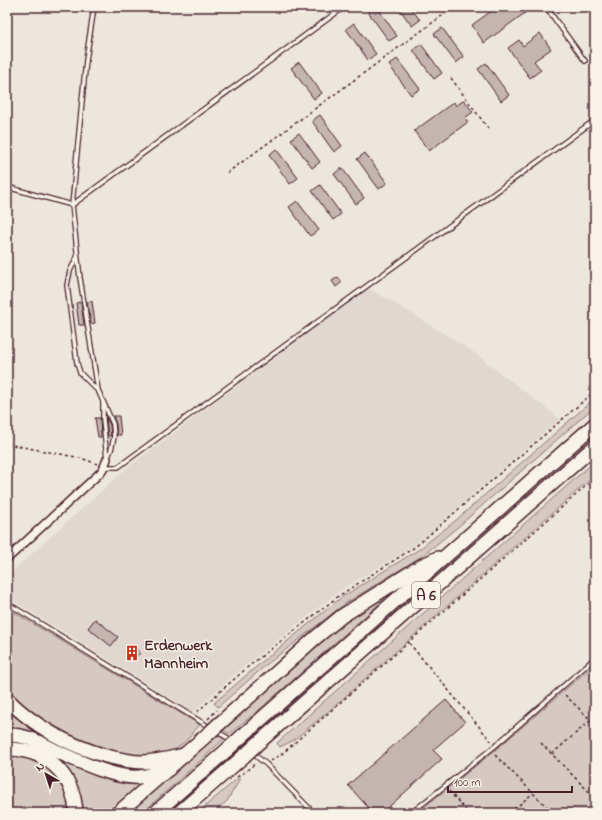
<svg xmlns="http://www.w3.org/2000/svg" width="602" height="820" font-family="'Indie Flower',sans-serif">
  <style>
    .built { fill: #e0d7d0 }
    .green { fill: #d5c9c2; stroke: #907476 }
    .building { fill: #c4b5b0; stroke: #4a1f2b }
    .lines { fill: none; stroke-linecap: round; stroke-linejoin: round }
    .lane-casing { stroke: #4a1f2b; stroke-width: 6 }
    .street-casing { stroke: #4a1f2b; stroke-width: 10 }
    .highway-casing { stroke: #4a1f2b; stroke-width: 16 }
    .path { stroke: #4a1f2b; stroke-width: 1.5; stroke-dasharray: 3 3; stroke-linecap: butt }
    .lane { stroke: #f7f3e8; stroke-width: 3.5 }
    .street { stroke: #f7f3e8; stroke-width: 7 }
    .highway { stroke: #f7f3e8; stroke-width: 13 }
    .highway-bridge-casing { stroke: #4a1f2b; stroke-width: 16; stroke-linecap: butt }
    .highway-bridge { stroke: #f7f3e8; stroke-width: 13 }
    .labels { text-anchor: middle; stroke-width: 3; stroke-linejoin: round; paint-order: stroke }
    .shield { fill: #f7f3e8; stroke: #7e5f64; stroke-width: 1 }
    .shield-label { font-size: 15px; font-weight: bold; fill: #4a1f2b }
    .poi-label { font-size: 16px; font-weight: bold; fill: #4a1f2b; stroke: #f7f3e8; text-anchor: start }
  </style>
  <rect width="100%" height="100%" fill="#ece6dd"/>
  <filter id="ink" filterUnits="userSpaceOnUse"><feTurbulence type="fractalNoise" baseFrequency=".025" numOctaves="2"/><feDisplacementMap in="SourceGraphic" scale="8" xChannelSelector="R" yChannelSelector="G"/><feConvolveMatrix kernelMatrix="1 2 1 2 8 2 1 2 1" color-interpolation-filters="sRGB"/></filter>
  <g filter="url(#ink)">
    <polygon class="built" points="368,288 421,319 473,352 560,419 414,546 342,589 246,665 193,712 7,597 7,576 127,468"/>
    <g class="green">
      <polygon points="595,398 595,406 459,526 422,556 346,603 266,665 218,707 214,703 263,661 342,597 418,550 455,521"/>
      <polygon points="595,461 595,475 330,710 294,740 280,747 277,743"/>
      <polygon points="389,593 389,595 251,717 250,717 229,734 222,729 353,613"/>
      <polygon points="7,608 200,725 191,734 192,735 173,752 137,759 62,735 7,694"/>
      <polygon points="595,664 595,813 417,813 499,747"/>
      <polygon points="7,704 27,721 148,768 146,771 119,771 7,730"/>
      <polygon points="216,734 224,739 200,761 142,813 123,813"/>
      <polygon points="13,739 146,782 110,813 80,813 68,775 7,746 7,740"/>
      <polygon points="7,752 38,761 50,770 61,781 70,796 73,813 7,813"/>
      <polygon points="237,779 240,779 227,801 213,813 197,813"/>
    </g>
    <g class="building">
      <polygon points="375,7 377,7 397,36 389,41 368,12"/>
      <polygon points="398,7 410,7 420,20 412,26"/>
      <polygon points="497,7 533,7 484,43 472,25"/>
      <polygon points="354,23 376,54 368,60 346,29"/>
      <polygon points="442,28 464,57 456,63 434,34"/>
      <polygon points="540,33 551,49 534,61 541,70 530,78 508,48 519,40 523,46"/>
      <polygon points="421,44 442,73 434,79 413,50"/>
      <polygon points="397,59 420,89 411,95 389,65"/>
      <polygon points="299,62 322,93 314,99 291,68"/>
      <polygon points="486,63 509,95 501,101 478,69"/>
      <polygon points="464,100 473,112 465,118 468,122 429,151 414,131 454,102 456,106"/>
      <polygon points="320,115 342,146 334,152 312,121"/>
      <polygon points="299,133 320,162 312,168 291,139"/>
      <polygon points="276,149 298,178 290,184 269,155"/>
      <polygon points="365,153 387,183 379,189 357,159"/>
      <polygon points="342,168 364,198 356,204 334,174"/>
      <polygon points="320,185 341,214 333,220 312,191"/>
      <polygon points="297,201 319,230 310,236 289,207"/>
      <polygon points="338,277 342,282 336,287 332,281"/>
      <polygon points="92,301 95,323 91,324 87,302"/>
      <polygon points="81,302 84,325 79,325 76,303"/>
      <polygon points="113,416 119,416 121,435 117,435 116,424"/>
      <polygon points="106,417 110,425 111,436 108,436"/>
      <polygon points="95,418 100,418 101,437 98,437"/>
      <polygon points="95,619 118,637 111,646 88,628"/>
      <polygon points="133,645 140,653 132,660 125,652"/>
      <polygon points="446,700 465,722 433,750 442,759 382,813 373,813 348,785"/>
    </g>
    <g class="lines">
      <defs>
        <g id="lane">
          <polyline points="94,7 86,60 72,205 80,278 98,390 113,424 114,437 111,450 107,459"/>
          <polyline points="546,7 585,61"/>
          <polyline points="7,23 9,7"/>
          <polyline points="7,187 72,205 344,7"/>
          <polyline points="77,257 70,271 67,285 77,363 80,373 97,390"/>
          <polyline points="103,402 103,420 107,459"/>
          <polyline points="104,467 118,467 595,120"/>
          <polyline points="7,603 211,728"/>
          <polyline points="216,731 233,741"/>
          <polyline points="252,753 266,764 314,813"/>
          <polyline points="411,813 495,746 595,658"/>
        </g>
        <polyline id="street" points="7,559 101,472 104,467 107,459"/>
        <g id="highway">
          <path d="M7 699C35 727 68 745 106 756 118 759 130 762 142 762 157 762 171 758 184 755"/>
          <polyline points="219,724 314,639 342,616 421,566 438,558"/>
          <path d="M7 735C26 734 40 743 56 751 78 761 115 779 139 777 149 776 159 772 169 769"/>
          <polyline points="241,737 595,424"/>
          <polyline points="256,745 595,446"/>
          <path d="M7 749C46 749 74 774 76 813"/>
          <polyline points="118,813 208,734"/>
          <polyline points="155,813 228,749"/>
          <polyline points="179,813 244,756"/>
        </g>
      </defs>
      <use href="#lane" class="lane-casing"/>
      <use href="#street" class="street-casing"/>
      <use href="#highway" class="highway-casing"/>
      <g class="path">
        <polyline points="451,78 490,131"/>
        <polyline points="227,173 454,7"/>
        <polyline points="7,444 81,458 97,464"/>
        <polyline points="409,643 491,741"/>
        <polyline points="565,695 595,724"/>
        <polyline points="197,712 249,666 340,595 415,547 595,391"/>
        <polyline points="208,719 217,710"/>
        <polyline points="541,743 595,798"/>
        <polyline points="552,754 591,720"/>
        <polyline points="495,755 553,813"/>
        <polyline points="271,761 283,753 595,478"/>
        <polyline points="237,777 242,774 256,763"/>
        <polyline points="449,791 468,813"/>
        <polyline points="510,813 533,793"/>
      </g>
      <use href="#lane" class="lane"/>
      <use href="#street" class="street"/>
      <use href="#highway" class="highway"/>
      <defs>
        <g id="highway-bridge">
          <polyline points="208,734 219,724"/>
          <polyline points="228,749 241,737"/>
          <polyline points="244,756 256,745"/>
        </g>
      </defs>
      <use href="#highway-bridge" class="highway-bridge-casing"/>
      <use href="#highway-bridge" class="highway-bridge"/>
    </g>
  </g>
  <defs>
    <symbol id="building-bare" viewBox="-9 -9 18 18"><path d="M-4-6H4V6H1V3H-1V6H-4ZM-2.5-4.3h1.7v1.8h-1.7ZM.8-4.3h1.7v1.8H.8ZM-2.5-1h1.7V.8h-1.7ZM.8-1h1.7V.8H.8Z" fill="#c8321e" stroke="#f7f3e8" stroke-width="2.5" paint-order="stroke"/></symbol>
  </defs>
  <g fill-rule="evenodd">
    <use href="#building-bare" x="121" y="642" width="22" height="22"/>
  </g>
  <g class="labels">
    <rect class="shield" x="412" y="582" width="28" height="26" rx="3"/>
    <g class="shield-label">
      <text x="426" y="600">A 6</text>
    </g>
    <g class="poi-label">
      <text x="144" y="650">Erdenwerk<tspan x="144" dy="18">Mannheim</tspan></text>
    </g>
  </g>
  <rect width="602" height="820" fill="none" stroke="#f7f3e8" stroke-width="24"/>
  <rect x="12" y="12" width="578" height="796" fill="none" stroke="#4a1f2b" stroke-width="1.5" filter="url(#ink)"/>
  <g transform="translate(46 774) rotate(321)" stroke="#f7f3e8" stroke-width="3" paint-order="stroke">
  <path d="M0-3L7 15L0 10L-7 15Z" fill="#4a1f2b"/>
  <text y="-6" font-size="11" font-weight="bold" text-anchor="middle" fill="#4a1f2b">N</text>
  </g>
  <path d="M448 786v6h124v-6" fill="none" stroke="#4a1f2b" stroke-width="2"/>
  <text x="454" y="786" font-size="12" fill="#4a1f2b" stroke="#f7f3e8" stroke-width="3" paint-order="stroke">100 m</text>
</svg>
